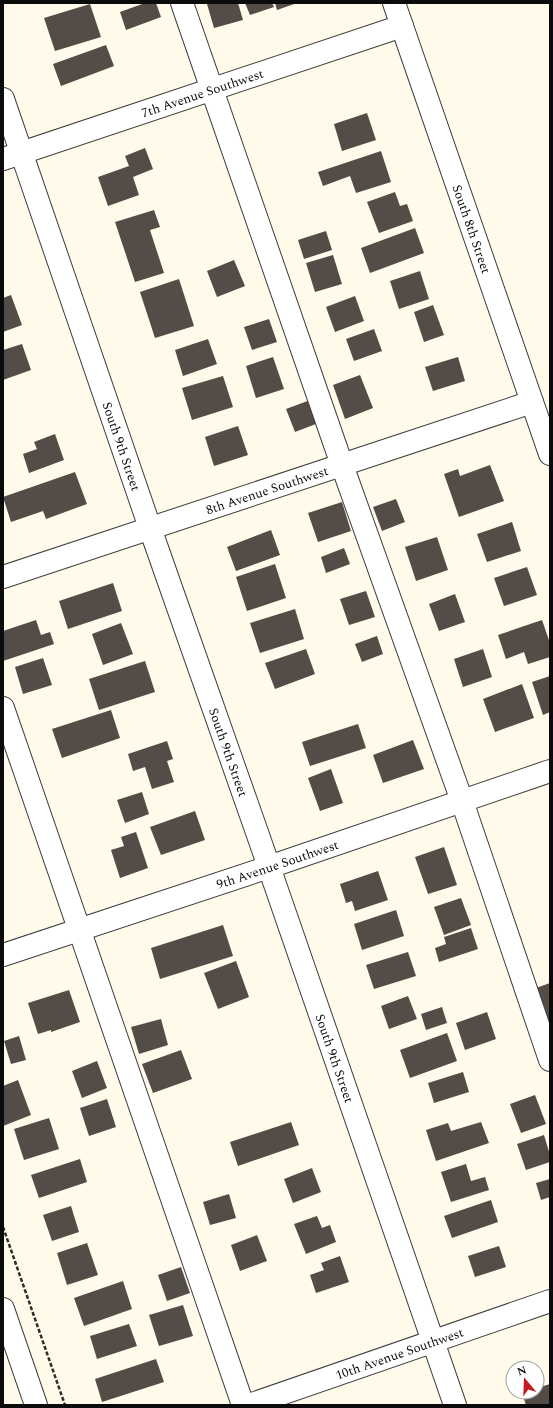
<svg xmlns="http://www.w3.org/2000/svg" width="553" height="1408" font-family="Spectral,serif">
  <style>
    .building { fill: #544c47 }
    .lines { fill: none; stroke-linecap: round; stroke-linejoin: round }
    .minor-casing { stroke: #3e3e3e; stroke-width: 24 }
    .path { stroke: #2d2d2d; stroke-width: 2.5; stroke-dasharray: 4 2; stroke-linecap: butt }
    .minor { stroke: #fff; stroke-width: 22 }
    .labels { text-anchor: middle; stroke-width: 4; stroke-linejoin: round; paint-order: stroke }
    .street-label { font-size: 13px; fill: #0b0b0b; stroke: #fff }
  </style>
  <rect width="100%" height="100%" fill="#fffae9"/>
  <g class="building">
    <polygon points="145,3 156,3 161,17 126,30 120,12"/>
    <polygon points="211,3 238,3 243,20 214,28 207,4"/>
    <polygon points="245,3 272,3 274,7 250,15"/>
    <polygon points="275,3 297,3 277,10"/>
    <polygon points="90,4 101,37 55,51 44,18"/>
    <polygon points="106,45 114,66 61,86 53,64"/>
    <polygon points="367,113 376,140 342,151 334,124"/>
    <polygon points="145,148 153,169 133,177 139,195 108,206 98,177 129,166 125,156"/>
    <polygon points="381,151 391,182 356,193 350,176 323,186 318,172"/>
    <polygon points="395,192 400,206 407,204 413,221 379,233 367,202"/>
    <polygon points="154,210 160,227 150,230 164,273 135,282 115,222"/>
    <polygon points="415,228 424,253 370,273 361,248"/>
    <polygon points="326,231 332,250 304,259 298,240"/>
    <polygon points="333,255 342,284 315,292 306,263"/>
    <polygon points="234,260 245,286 217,297 207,271"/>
    <polygon points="420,271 429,299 399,309 390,281"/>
    <polygon points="179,279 194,326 155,338 140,292"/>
    <polygon points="11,295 22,325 3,332 3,298"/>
    <polygon points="355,296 364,321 335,332 326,307"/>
    <polygon points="433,305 444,335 424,342 414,312"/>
    <polygon points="269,319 277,342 252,350 244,327"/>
    <polygon points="374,329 382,351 354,361 346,339"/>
    <polygon points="208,339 217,364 183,376 175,350"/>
    <polygon points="22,344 31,370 3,380 3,350"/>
    <polygon points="273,357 284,389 256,398 246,366"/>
    <polygon points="458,357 465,381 433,391 425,367"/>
    <polygon points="360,375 373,408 345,419 333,385"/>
    <polygon points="223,376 233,407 192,420 182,388"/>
    <polygon points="313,399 321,422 295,432 286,409"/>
    <polygon points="238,426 248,455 214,466 205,437"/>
    <polygon points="55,434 64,460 29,473 23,454 37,449 34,442"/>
    <polygon points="490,465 504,501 459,517 444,474 458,469 460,476"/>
    <polygon points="75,472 87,504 46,519 43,511 11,522 3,497"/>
    <polygon points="396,499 405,522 382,531 373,507"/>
    <polygon points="342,502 351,531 318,542 308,513"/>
    <polygon points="512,522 521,551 487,562 477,534"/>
    <polygon points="271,530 280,555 236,571 227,547"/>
    <polygon points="437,537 448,570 416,581 405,547"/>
    <polygon points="344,548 350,564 326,573 321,557"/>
    <polygon points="275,564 286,598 247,611 236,577"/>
    <polygon points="527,567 537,595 504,606 494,578"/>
    <polygon points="113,583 122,611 68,629 59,601"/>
    <polygon points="366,591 375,617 349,625 340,599"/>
    <polygon points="455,594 465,622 439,631 429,604"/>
    <polygon points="295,609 304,639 260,653 250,623"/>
    <polygon points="36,620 41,635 50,632 54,644 3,661 3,631"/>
    <polygon points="542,620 550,643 550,657 528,664 524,652 506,659 498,635"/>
    <polygon points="121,623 133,654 103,665 92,634"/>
    <polygon points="377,636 383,654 362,662 355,644"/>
    <polygon points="306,649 315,674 275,689 265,663"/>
    <polygon points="483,649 492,677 463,687 454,659"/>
    <polygon points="43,658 52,685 23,694 15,667"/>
    <polygon points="145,661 155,692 99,710 89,679"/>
    <polygon points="550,676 550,712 543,715 532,682"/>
    <polygon points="522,684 534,718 495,732 483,699"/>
    <polygon points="111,710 120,738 62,758 52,729"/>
    <polygon points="358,724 366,748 310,766 302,742"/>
    <polygon points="413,740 424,769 383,783 373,755"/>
    <polygon points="167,741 173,759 167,761 174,782 152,789 145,767 133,771 128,754"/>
    <polygon points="331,769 343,803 320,811 308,778"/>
    <polygon points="142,792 149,814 125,823 117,800"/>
    <polygon points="195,811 205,840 161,855 150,827"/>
    <polygon points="136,832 148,868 120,878 111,850 124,846 121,837"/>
    <polygon points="444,847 457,885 428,894 415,857"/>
    <polygon points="378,871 388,900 355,911 352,901 346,903 340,884"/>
    <polygon points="461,898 471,925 444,935 434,907"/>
    <polygon points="396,910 404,936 362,950 354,924"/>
    <polygon points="223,925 233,956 160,979 151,948"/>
    <polygon points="471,928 478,949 439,962 435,948 446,944 444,937"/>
    <polygon points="408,952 416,976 374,989 366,965"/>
    <polygon points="236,961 249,997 218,1009 204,973"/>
    <polygon points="550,983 550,1030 536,988"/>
    <polygon points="69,990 80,1022 51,1032 51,1030 38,1034 28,1003"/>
    <polygon points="408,996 417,1019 389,1029 381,1006"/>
    <polygon points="442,1007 447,1023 426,1030 421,1014"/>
    <polygon points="487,1012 496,1039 465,1050 456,1023"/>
    <polygon points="161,1019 168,1045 139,1054 131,1027"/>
    <polygon points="447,1033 457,1061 410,1078 400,1050"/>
    <polygon points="19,1036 26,1060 11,1064 4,1041"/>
    <polygon points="181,1050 192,1079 153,1093 142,1064"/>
    <polygon points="97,1061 107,1088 82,1098 72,1071"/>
    <polygon points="463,1072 469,1092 434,1103 428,1083"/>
    <polygon points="18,1080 31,1115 3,1126 3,1086"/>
    <polygon points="535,1095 546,1124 521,1133 510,1104"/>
    <polygon points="107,1099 116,1127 89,1136 80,1108"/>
    <polygon points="49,1118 59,1149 24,1160 14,1129"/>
    <polygon points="291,1122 299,1145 238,1166 230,1142"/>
    <polygon points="481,1122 489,1143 436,1161 426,1130 448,1123 451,1131"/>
    <polygon points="544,1135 550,1155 550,1162 526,1170 517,1144"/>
    <polygon points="80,1159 87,1182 39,1198 31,1175"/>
    <polygon points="466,1164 471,1181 485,1177 489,1190 451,1202 441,1172"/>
    <polygon points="312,1168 321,1192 293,1203 284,1179"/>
    <polygon points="550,1179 550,1197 541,1200 536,1183"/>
    <polygon points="229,1194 236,1218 210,1225 203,1202"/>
    <polygon points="491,1200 498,1222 452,1238 444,1216"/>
    <polygon points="71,1206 79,1232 52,1241 43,1215"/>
    <polygon points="317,1216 322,1228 330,1225 336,1242 306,1254 294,1224"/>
    <polygon points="257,1235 267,1261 240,1271 231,1245"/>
    <polygon points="87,1243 98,1275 67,1285 57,1253"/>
    <polygon points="499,1246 506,1267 475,1277 468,1256"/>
    <polygon points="340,1256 349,1282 316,1293 310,1275 324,1270 321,1263"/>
    <polygon points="181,1267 190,1293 167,1301 158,1275"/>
    <polygon points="123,1281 132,1309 84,1326 74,1298"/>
    <polygon points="183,1305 193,1336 159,1346 149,1315"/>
    <polygon points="129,1324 137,1346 97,1359 90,1336"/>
    <polygon points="156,1359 164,1382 102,1402 95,1379"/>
    <polygon points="550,1384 550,1405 526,1405 522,1393 537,1392 537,1388"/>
  </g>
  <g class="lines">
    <defs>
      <g id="minor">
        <polyline points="182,3 342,465 462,801 550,1060"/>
        <path id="s1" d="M394 3 550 454"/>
        <path id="s2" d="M3 99 150 528 259 838 455 1405"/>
        <path id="s3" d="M3 159 402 26"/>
        <path id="s4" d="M3 577 532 402"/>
        <polyline points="3,708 243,1405"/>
        <path id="s5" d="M3 955 269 867 550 771"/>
        <polyline points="3,1309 36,1405"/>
        <path id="s6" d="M249 1405 550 1301"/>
      </g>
    </defs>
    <use href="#minor" class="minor-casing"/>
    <polyline class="path" points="3,1227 65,1405"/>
    <use href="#minor" class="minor"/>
  </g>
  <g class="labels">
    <g class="street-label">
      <text dy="5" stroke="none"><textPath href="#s3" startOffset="210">7th Avenue Southwest</textPath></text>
      <text dy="5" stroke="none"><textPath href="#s1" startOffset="239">South 8th Street</textPath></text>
      <text dy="5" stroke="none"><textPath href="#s2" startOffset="367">South 9th Street</textPath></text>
      <text dy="5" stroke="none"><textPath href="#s4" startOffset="278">8th Avenue Southwest</textPath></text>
      <text dy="5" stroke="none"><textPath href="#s2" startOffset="691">South 9th Street</textPath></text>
      <text dy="5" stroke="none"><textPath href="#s5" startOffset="289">9th Avenue Southwest</textPath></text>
      <text dy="5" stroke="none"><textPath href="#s2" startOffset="1015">South 9th Street</textPath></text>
      <text dy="5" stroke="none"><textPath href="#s6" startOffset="159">10th Avenue Southwest</textPath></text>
    </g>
  </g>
  <rect width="553" height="1408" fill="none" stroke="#0b0b0b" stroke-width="8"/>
  <g transform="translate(525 1380) rotate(341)"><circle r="19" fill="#ffffff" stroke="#9d9d9d"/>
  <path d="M0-3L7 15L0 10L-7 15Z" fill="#c31b24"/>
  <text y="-6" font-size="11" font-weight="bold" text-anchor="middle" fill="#0b0b0b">N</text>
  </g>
</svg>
